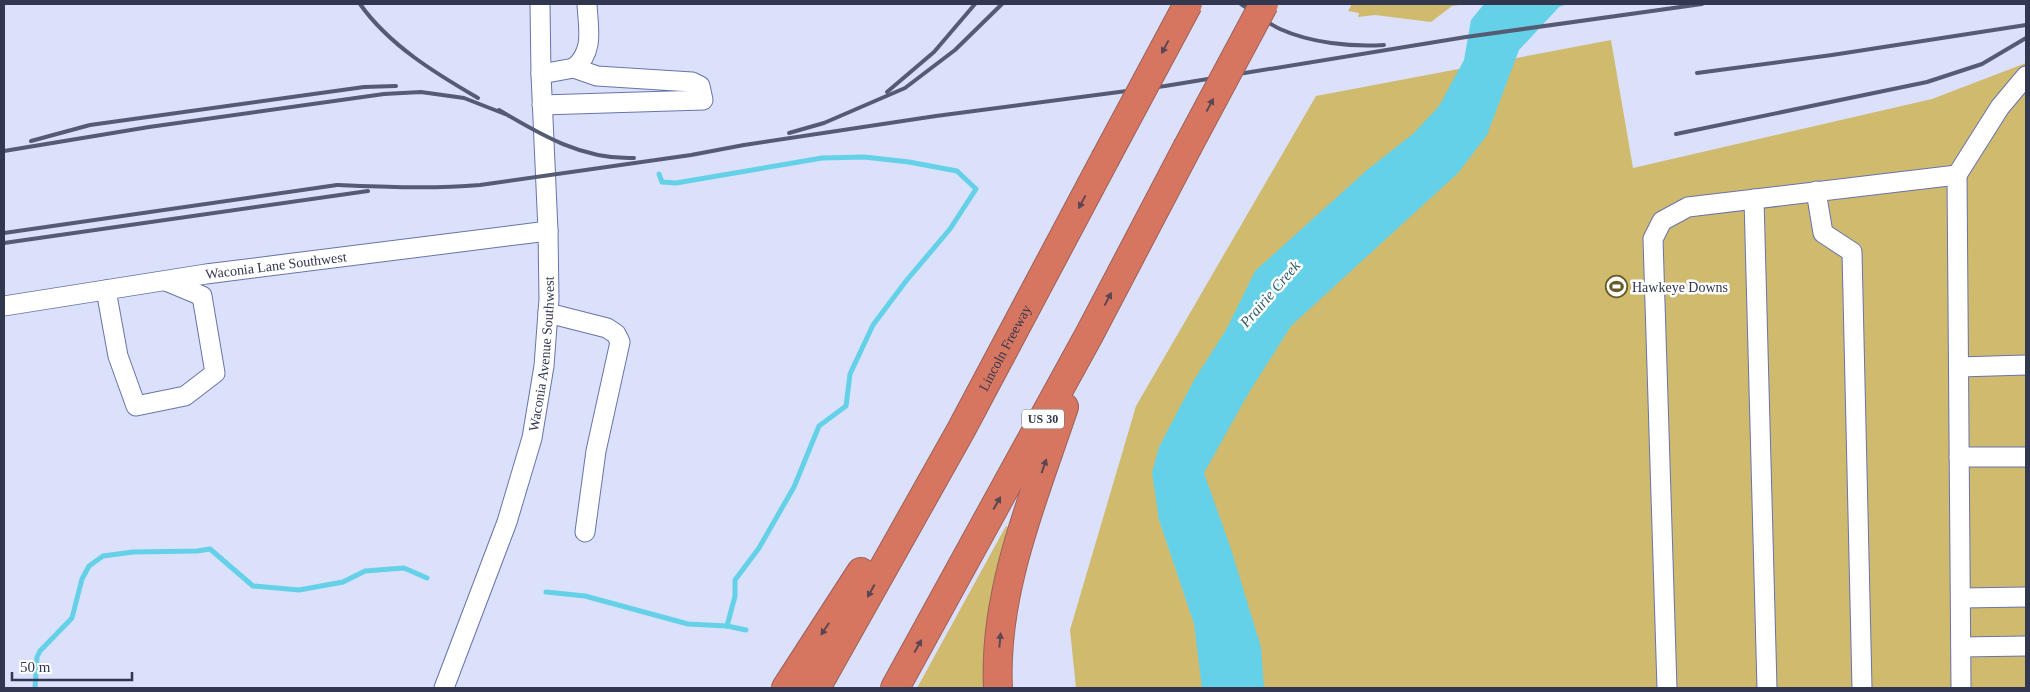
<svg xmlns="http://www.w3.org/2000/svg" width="2030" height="692" font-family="Georgia,serif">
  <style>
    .green { fill: #d0ba6e }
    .water { fill: #64d1e9 }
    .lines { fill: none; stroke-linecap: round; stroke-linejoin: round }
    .stream { stroke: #64d1e9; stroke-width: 5 }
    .minor-casing { stroke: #6874ab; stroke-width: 21 }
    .highway-casing { stroke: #9d605a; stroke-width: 30 }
    .minor { stroke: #fff; stroke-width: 19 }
    .highway { stroke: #d77660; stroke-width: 28 }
    .rail { stroke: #555b73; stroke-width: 4 }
    .highway-bridge-casing { stroke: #9d605a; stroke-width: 30; stroke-linecap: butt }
    .highway-bridge { stroke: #d77660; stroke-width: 28 }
    .oneway { fill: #5a4753 }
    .labels { text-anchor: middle; stroke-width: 5; stroke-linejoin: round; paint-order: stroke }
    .shield { fill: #fff; stroke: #6f7384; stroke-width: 1 }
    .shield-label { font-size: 12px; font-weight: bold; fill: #31374f }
    .street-label { font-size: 14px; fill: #31374f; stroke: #fff }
    .poi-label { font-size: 14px; fill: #31374f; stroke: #fff; text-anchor: start }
    .water-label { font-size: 15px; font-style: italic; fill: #2e5d67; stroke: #fff }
  </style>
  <rect width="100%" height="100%" fill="#dbe1fa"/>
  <g class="green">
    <polygon points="1352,4 1467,4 1452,6 1431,22 1375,15 1358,17 1359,13 1348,11"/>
    <polygon points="1611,40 1633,168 1932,99 2026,63 2026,688 1076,688 1070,630 1136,406 1316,96"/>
    <polygon points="1006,526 1008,527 1003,550 985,688 917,688"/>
  </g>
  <polygon class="water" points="1484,4 1568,4 1559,7 1519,50 1487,135 1458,173 1291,326 1248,394 1204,473 1231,549 1261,647 1264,688 1202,688 1194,624 1159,520 1152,473 1159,447 1194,380 1226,330 1255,271 1367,170 1414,133 1439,106 1464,60 1471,20"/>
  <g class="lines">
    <g class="stream">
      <polyline points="659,174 662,182 676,183 822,158 864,157 909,162 957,171 976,189 950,229 906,281 873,325 850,374 846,406 819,426 794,487 759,548 735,580 735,596 727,626"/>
      <polyline points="546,592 585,596 688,624 727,626 746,630"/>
      <polyline points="35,688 37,657 40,651 72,618 82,579 89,566 103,556 133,552 197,551 210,549 253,586 299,590 343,582 365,571 404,568 427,578"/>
    </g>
    <defs>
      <g id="minor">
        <path d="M574 68C595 51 588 27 587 4"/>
        <polyline points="541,74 574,68 597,76 692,82 700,86 703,100 542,105"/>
        <polyline points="1816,191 1823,233 1852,252 1862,688"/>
        <polyline points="1754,199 1767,688"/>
        <polyline points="106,290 118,356 136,406 185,396 215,373 202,296 166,281"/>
        <path id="s1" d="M4 306 206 274 548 231"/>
        <polyline points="548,313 607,328 616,334 620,342 596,451 585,532"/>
        <polyline points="1959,367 2026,365"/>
        <polyline points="1959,457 2026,457"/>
        <polyline points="1961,598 2026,597"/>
        <polyline points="1961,647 2026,646"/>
        <path id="s2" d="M444 688 507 522 532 438 544 366 549 299 548 231 541 74 540 4"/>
        <polyline points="1667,688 1653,239 1662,221 1688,207 1957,175"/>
        <polyline points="1961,688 1957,175 2000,107 2026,76"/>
      </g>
      <g id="highway">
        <polyline points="786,688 861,572"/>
        <path id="s3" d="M816 688 961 430 1105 159"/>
        <polyline points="895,688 1089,335 1187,148"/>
        <path d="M998 688C993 593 1034 496 1064 407"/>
      </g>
    </defs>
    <use href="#minor" class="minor-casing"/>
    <use href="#highway" class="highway-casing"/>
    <use href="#minor" class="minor"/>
    <use href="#highway" class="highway"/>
    <g class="rail">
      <path d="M360 4C389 45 435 73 478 98"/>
      <path d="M1241 4C1253 12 1267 23 1280 29 1311 43 1351 47 1384 45"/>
      <polyline points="1697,73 1832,55 2026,25"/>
      <polyline points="887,92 934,52 975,4"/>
      <path d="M499 110C541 135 583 160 634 158"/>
      <polyline points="789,133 824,123 905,88 955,50 1002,4"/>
      <polyline points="1676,134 1927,82 1982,64 2026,38"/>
      <polyline points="31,141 90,125 364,87 396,86"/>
      <polyline points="4,151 149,127 384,94 421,92 464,98 505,114"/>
      <path d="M4 233 337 185C385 187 432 189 480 185L691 155 744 145 936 116 1165 86 1466 37 1702 4"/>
      <polyline points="4,243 368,191"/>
    </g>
    <defs>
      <g id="highway-bridge">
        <polyline points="1187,148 1264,4"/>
        <polyline points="1105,159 1188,4"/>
      </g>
    </defs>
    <use href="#highway-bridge" class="highway-bridge-casing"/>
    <use href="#highway-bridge" class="highway-bridge"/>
  </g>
  <defs><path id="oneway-solid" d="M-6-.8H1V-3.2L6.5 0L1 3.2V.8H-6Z" transform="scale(1.25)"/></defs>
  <g class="oneway">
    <use href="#oneway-solid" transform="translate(1165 47) rotate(118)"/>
    <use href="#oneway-solid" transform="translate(1210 105) rotate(-62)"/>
    <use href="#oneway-solid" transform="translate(1082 202) rotate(118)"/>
    <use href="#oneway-solid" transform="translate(1108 299) rotate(-62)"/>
    <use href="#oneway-solid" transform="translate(1044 466) rotate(-71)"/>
    <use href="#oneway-solid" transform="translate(997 503) rotate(-61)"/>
    <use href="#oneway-solid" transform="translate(871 591) rotate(119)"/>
    <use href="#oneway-solid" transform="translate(825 629) rotate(123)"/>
    <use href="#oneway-solid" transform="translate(1000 640) rotate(-85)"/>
    <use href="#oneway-solid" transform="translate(918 646) rotate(-61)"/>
  </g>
  <defs>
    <symbol id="stadium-ring" viewBox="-11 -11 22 22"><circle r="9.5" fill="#fff" stroke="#685a27" stroke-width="1.5"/><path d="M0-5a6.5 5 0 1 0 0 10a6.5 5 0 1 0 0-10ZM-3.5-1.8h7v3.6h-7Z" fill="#685a27"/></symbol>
  </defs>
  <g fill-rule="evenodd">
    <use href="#stadium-ring" x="1604" y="274" width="25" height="25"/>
  </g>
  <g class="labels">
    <rect class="shield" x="1022" y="409.5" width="42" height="19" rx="4"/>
    <g class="shield-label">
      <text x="1043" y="423">US 30</text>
    </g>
    <g class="street-label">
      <text dy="5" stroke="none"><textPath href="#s1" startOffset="275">Waconia Lane Southwest</textPath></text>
      <text dy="5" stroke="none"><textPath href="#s3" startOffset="389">Lincoln Freeway</textPath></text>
      <text dy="5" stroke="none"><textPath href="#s2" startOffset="350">Waconia Avenue Southwest</textPath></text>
    </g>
    <g class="poi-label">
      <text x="1632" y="292">Hawkeye Downs</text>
    </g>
    <g class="water-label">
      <text transform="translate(1270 294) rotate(-49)" y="5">Prairie Creek</text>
    </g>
  </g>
  <rect width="2030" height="692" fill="none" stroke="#31374f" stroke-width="10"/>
  <path d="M12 672v8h120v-8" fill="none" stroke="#31374f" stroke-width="2.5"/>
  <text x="20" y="672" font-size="15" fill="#31374f" stroke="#ffffff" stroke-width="4" paint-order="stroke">50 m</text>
</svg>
